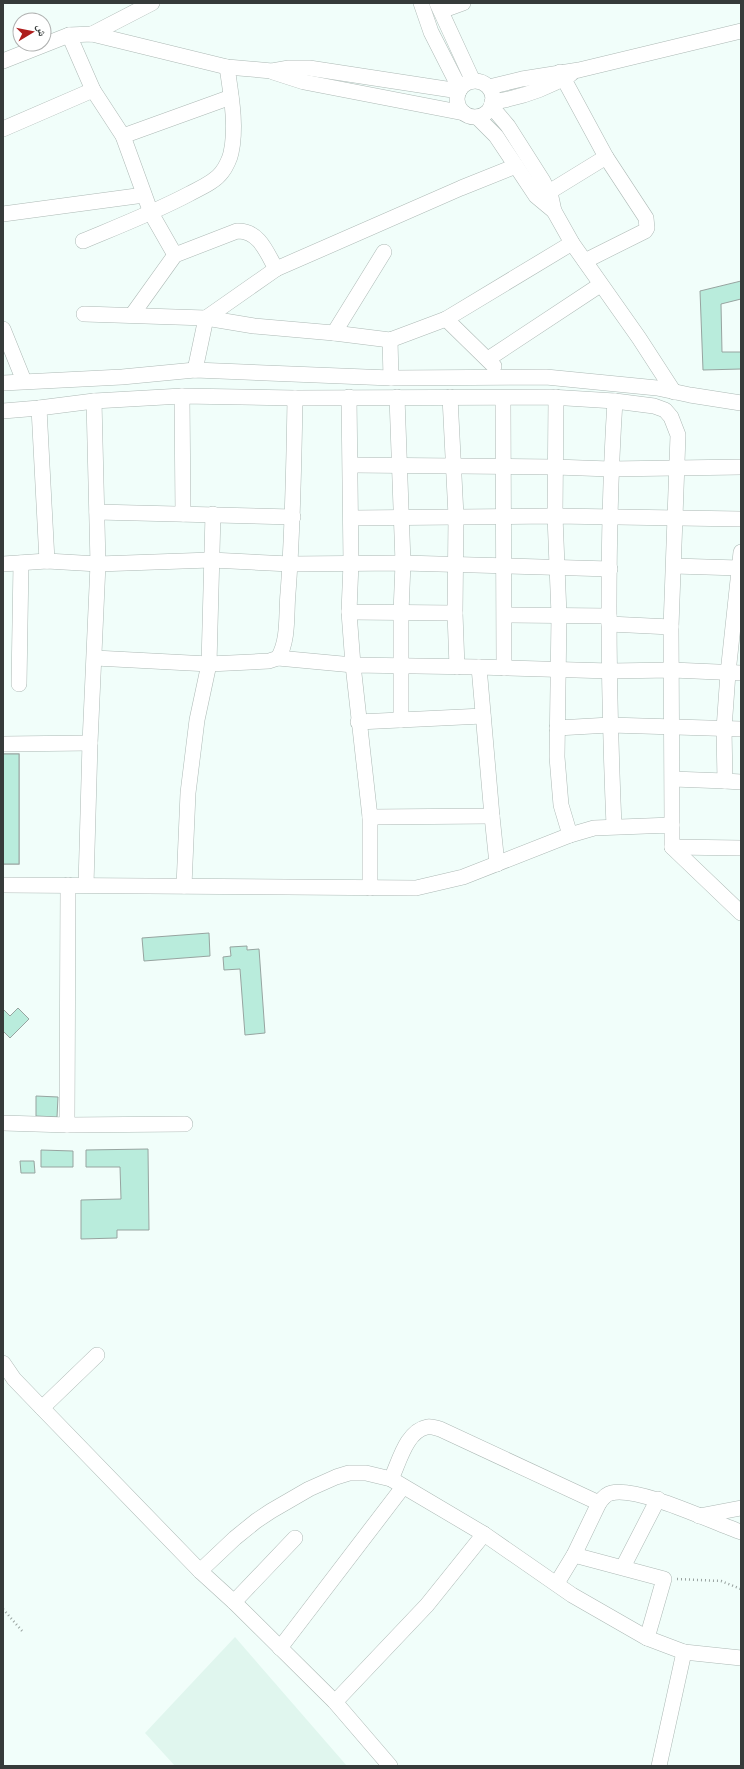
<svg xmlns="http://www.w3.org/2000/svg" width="744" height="1769" font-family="Helvetica,'Noto Naskh Arabic',sans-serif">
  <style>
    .built { fill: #e0f6ee }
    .building { fill: #b9ecdc; stroke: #97a4a0 }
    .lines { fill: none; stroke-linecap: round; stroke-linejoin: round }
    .street-casing { stroke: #adb9b5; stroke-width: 16 }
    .path { stroke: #98a29f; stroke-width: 2.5; stroke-dasharray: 1 3; stroke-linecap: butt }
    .street { stroke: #fff; stroke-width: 15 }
  </style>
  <rect width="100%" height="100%" fill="#f1fefa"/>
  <polygon class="built" points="235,1637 347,1766 175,1766 145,1733"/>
  <g class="building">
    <polygon points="741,281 741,299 721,304 722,352 741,352 741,369 703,370 700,291"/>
    <rect x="3" y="754" width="16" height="110"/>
    <rect x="3" y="754" width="16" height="110"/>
    <polygon points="209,933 210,956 144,961 142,938"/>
    <polygon points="247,946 247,950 259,949 265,1033 245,1035 240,969 224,970 223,957 231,956 230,947"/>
    <polygon points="18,1008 29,1019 10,1038 3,1031 3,1009 10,1016"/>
    <polygon points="36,1096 58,1097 57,1117 36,1116"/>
    <polygon points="148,1149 149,1230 117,1230 117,1238 81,1239 81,1200 121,1199 120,1167 86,1167 86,1150"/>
    <polygon points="41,1150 73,1151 73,1167 41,1167"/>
    <polygon points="20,1161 34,1161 35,1173 21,1173"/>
  </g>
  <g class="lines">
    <defs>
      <g id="street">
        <polyline points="421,3 431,32 460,89"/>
        <polyline points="437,3 473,81"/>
        <polyline points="441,11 463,3"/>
        <polyline points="92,34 152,3"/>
        <polyline points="69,35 93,90 123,136 151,213 175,255"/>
        <polyline points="3,61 69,35 92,34 227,67 272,71 289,68 309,68 459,91"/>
        <polyline points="273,72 304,82 464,113"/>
        <polyline points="560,72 606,157 646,218 647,228 645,231 585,261"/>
        <circle cx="475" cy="99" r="18"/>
        <polyline points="489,87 522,79 579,70 741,31"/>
        <path d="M492 102C521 98 546 89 571 74"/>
        <polyline points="491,106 508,126 543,181 551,197 554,211 572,243 639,338 674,392"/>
        <polyline points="477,117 496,136 536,196 554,211"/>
        <polyline points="3,129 93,90"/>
        <polyline points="123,136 231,97"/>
        <polyline points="549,192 606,157"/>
        <polyline points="3,214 144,195"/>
        <path d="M83 241C119 226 155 212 189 194 200 188 215 182 222 172 226 167 230 158 231 153 237 126 231 95 227 67"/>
        <polyline points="84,314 206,318 254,326 334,333 390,340 446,319 572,243"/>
        <path d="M132 315 175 255 237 231C259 230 267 253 276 269"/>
        <polyline points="446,319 494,366"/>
        <polyline points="3,329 24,381"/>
        <polyline points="334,333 384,252"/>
        <polyline points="390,340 391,378"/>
        <polyline points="488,359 600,285"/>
        <polyline points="195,370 206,318 276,269 461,188 516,166"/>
        <polyline points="3,383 122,377 195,370 391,378 546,377 657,388 690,395 741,403"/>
        <polyline points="182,396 183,514"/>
        <polyline points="349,397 351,563 349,612 455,613"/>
        <polyline points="397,397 403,563 401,613 401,720"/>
        <polyline points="450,397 456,516 455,613 457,667"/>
        <polyline points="556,397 555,516 559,615 557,757 561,805 570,835"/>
        <polyline points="503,398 504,668"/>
        <polyline points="39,408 47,561"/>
        <polyline points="3,411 39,408 94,401 182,396 295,398 550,397 615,401 654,406 665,410 671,417 678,435 671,627 672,825"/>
        <polyline points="351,465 555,467 610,469 741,467"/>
        <polyline points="97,512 293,517"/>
        <polyline points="351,518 555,516 741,519"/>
        <polyline points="741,552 728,673 724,729 725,781 741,782"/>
        <polyline points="3,564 47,561 98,564 211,560 290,564 403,563 610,569"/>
        <polyline points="674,566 739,568"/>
        <polyline points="505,615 609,616"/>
        <polyline points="609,624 671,627"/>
        <path d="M95 658 209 664 269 661 278 658C289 640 286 614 288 593 293 528 294 463 295 398"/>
        <polyline points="278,658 353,665 349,612"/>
        <polyline points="19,684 21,563"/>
        <polyline points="358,722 483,716"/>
        <polyline points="557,728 610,725 741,729"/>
        <polyline points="3,744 90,743"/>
        <polyline points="673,779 725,781"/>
        <polyline points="492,816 497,864"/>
        <polyline points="370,817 492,816 479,667"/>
        <path d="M614 826C608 685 606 542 615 401"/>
        <polyline points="672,847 741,913"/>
        <polyline points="3,885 416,888 463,877 570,835 594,828 672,825 672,847 741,848"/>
        <polyline points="86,885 90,743 98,564 94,401"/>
        <polyline points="184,886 188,793 197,720 209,664 213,514"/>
        <polyline points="370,888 370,817 353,665 479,667 610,671 672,670 741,673"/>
        <polyline points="3,1123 67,1125 185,1124"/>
        <polyline points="67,1125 68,885"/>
        <polyline points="3,1363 14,1379 42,1408 200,1571 234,1602 335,1702 390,1766"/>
        <polyline points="42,1408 97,1355"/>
        <path d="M391 1479C399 1463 406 1431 427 1427 431 1426 436 1428 440 1429L599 1503"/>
        <polyline points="699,1516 741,1508"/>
        <polyline points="574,1555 664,1579 647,1638"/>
        <polyline points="623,1567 658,1499"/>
        <polyline points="200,1571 235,1538 256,1521 271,1511 309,1489 336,1477 349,1473 366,1473 391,1479 484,1534 572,1595 647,1638 684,1652 659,1766"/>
        <path d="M557 1583 574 1555 599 1503C602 1499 606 1494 611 1493 638 1486 712 1522 741 1532"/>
        <polyline points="234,1602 295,1538"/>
        <polyline points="280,1648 403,1487"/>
        <polyline points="684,1652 741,1658"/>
        <polyline points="335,1702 427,1605 484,1534"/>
      </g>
    </defs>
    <use href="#street" class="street-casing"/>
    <g class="path">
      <polyline points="677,1579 721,1581 741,1589"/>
      <polyline points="3,1609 23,1632"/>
    </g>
    <use href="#street" class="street"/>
  </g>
  <rect width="744" height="1769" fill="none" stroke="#363b3a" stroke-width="8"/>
  <g transform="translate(32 32) rotate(80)"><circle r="19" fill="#ffffff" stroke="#afb1b0"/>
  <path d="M0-3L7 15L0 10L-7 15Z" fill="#af1e1d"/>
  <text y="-6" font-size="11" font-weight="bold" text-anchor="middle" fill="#363b3a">ش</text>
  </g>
</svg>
